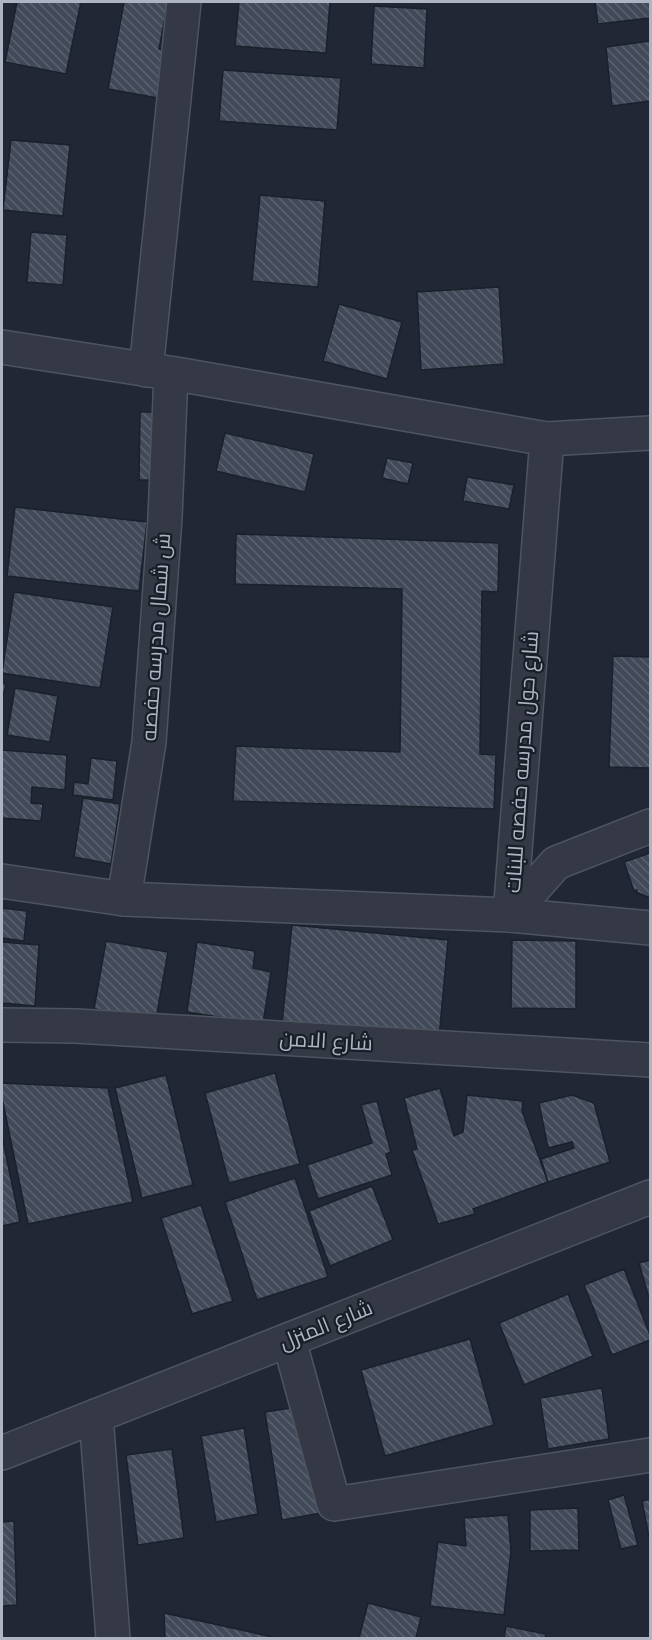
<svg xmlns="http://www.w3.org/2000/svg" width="652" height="1640" font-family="Mulish,Cairo,sans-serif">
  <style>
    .building { fill: url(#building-back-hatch); stroke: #1b212b; stroke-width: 1.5 }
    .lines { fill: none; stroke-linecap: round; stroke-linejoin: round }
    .minor-casing { stroke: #4e5460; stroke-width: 36 }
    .tertiary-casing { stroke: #4e5460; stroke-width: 36 }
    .minor { stroke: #343945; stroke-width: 33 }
    .tertiary { stroke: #343945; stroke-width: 33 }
    .labels { text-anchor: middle; stroke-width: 4.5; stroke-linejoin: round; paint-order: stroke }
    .street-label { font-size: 21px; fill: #aeb4c2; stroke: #191f29 }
  </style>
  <defs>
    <pattern id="building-back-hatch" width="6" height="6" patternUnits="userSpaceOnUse" patternTransform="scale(1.5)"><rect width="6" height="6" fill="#424a59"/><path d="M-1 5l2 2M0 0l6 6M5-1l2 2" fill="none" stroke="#5b626f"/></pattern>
  </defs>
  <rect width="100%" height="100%" fill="#212734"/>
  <g class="building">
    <polygon points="17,2 81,2 66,74 5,62"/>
    <polygon points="124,2 168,2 159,49 167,51 158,98 108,89"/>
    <polygon points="239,2 330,2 326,53 235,46"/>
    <polygon points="595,2 650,2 650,18 598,24"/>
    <polygon points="374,6 427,9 424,68 371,64"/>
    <polygon points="650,41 650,101 612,106 606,47"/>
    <polygon points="223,70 341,78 337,130 219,121"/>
    <polygon points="11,140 70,145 63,216 3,210"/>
    <polygon points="260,195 325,201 318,287 252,281"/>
    <polygon points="31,232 67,235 63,285 27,282"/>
    <polygon points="499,287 504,364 421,370 417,292"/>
    <polygon points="339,304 402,322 387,379 323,361"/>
    <polygon points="140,412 161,412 160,480 139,480"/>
    <polygon points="225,433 314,454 305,492 216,471"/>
    <polygon points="387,458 413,463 408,484 382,478"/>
    <polygon points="467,477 514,485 509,509 463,501"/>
    <polygon points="15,507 147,522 139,591 7,576"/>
    <polygon points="236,534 499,543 498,592 482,591 480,754 496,755 494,809 233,801 236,746 400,752 402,589 235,584"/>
    <polygon points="14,592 113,607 100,688 2,673"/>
    <polygon points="613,656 650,657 650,768 609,767"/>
    <polygon points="2,683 6,684 2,702"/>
    <polygon points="15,688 58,696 50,742 7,735"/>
    <polygon points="2,750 67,755 65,790 32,787 31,803 43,804 41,821 2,818"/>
    <polygon points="91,758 117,761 113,800 73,795 74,782 88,784"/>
    <polygon points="83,798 120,804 111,864 74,857"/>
    <polygon points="650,853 650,898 636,892 637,890 634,891 624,862"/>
    <polygon points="2,908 27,911 24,941 2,938"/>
    <polygon points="292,925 448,940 439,1038 282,1023"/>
    <polygon points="512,940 576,941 576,1009 511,1008"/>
    <polygon points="106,941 168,952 156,1019 94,1009"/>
    <polygon points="2,942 39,945 35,1006 2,1003"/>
    <polygon points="197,942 255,951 253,968 271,972 263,1024 187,1012"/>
    <polygon points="275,1073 300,1164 229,1183 205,1093"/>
    <polygon points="166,1075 193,1185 142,1198 115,1088"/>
    <polygon points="2,1083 108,1088 133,1202 28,1224 2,1098"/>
    <polygon points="440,1088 454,1136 463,1132 467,1095 523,1101 522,1111 548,1182 473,1209 475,1214 438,1224 412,1150 417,1149 404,1098"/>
    <polygon points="572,1095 594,1103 610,1162 548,1182 541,1159 574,1148 572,1142 548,1148 539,1103"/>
    <polygon points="377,1101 391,1152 386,1154 392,1175 318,1199 307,1165 372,1143 361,1105"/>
    <polygon points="2,1136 20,1222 2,1226"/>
    <polygon points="295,1178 328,1277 257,1300 225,1202"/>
    <polygon points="372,1186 393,1240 330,1266 309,1211"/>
    <polygon points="201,1205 233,1301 192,1314 161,1218"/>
    <polygon points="650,1260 650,1298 649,1298 639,1263"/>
    <polygon points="624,1269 650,1335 650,1340 612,1355 584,1285"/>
    <polygon points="568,1294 593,1356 524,1385 499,1323"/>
    <polygon points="470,1339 494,1425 385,1456 361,1370"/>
    <polygon points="602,1388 609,1439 548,1449 540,1398"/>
    <polygon points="304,1406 321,1513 282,1520 265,1412"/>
    <polygon points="244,1428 258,1514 216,1522 201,1436"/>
    <polygon points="172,1449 184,1538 138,1545 126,1455"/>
    <polygon points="624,1495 638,1545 621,1549 608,1500"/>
    <polygon points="650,1499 650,1542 642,1501"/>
    <polygon points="578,1508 579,1550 530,1551 530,1510"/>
    <polygon points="508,1515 511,1551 504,1615 430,1606 438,1542 466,1546 464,1518"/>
    <polygon points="14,1521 17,1605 2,1606 2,1522"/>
    <polygon points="368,1603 421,1617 416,1638 359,1638"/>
    <polygon points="164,1613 277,1638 165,1638"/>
    <polygon points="506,1626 546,1634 545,1638 504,1638"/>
  </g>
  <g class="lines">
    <defs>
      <g id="minor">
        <polyline points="2,347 182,375 547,439 650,433"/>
        <polyline points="146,370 184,2"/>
        <polyline points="2,881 124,899 510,915 650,928"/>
        <polyline points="124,899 149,742 165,518 171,374"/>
        <polyline points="510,915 547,439"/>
        <polyline points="510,915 556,863 650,826"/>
        <polyline points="2,1025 76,1026 650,1060"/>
        <polyline points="289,1340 334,1504 650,1455"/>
        <polyline points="96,1416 113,1638"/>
      </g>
      <polyline id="tertiary" points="2,1453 650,1197"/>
    </defs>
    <use href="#minor" class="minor-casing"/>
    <use href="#tertiary" class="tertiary-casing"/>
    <use href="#minor" class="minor"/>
    <use href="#tertiary" class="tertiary"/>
  </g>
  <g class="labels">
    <g class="street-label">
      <text transform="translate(156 637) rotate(-86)" y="7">ش شمال مدرسه حفصه</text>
      <text transform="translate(522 762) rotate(-86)" y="7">شارع حول مدرسه حفصه للبنات</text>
      <text transform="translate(326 1041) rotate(3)" y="7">شارع الامن</text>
      <text transform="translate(326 1325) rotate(-22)" y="7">شارع المنزل</text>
    </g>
  </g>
  <rect width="652" height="1640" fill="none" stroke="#aeb4c2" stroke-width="6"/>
</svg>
